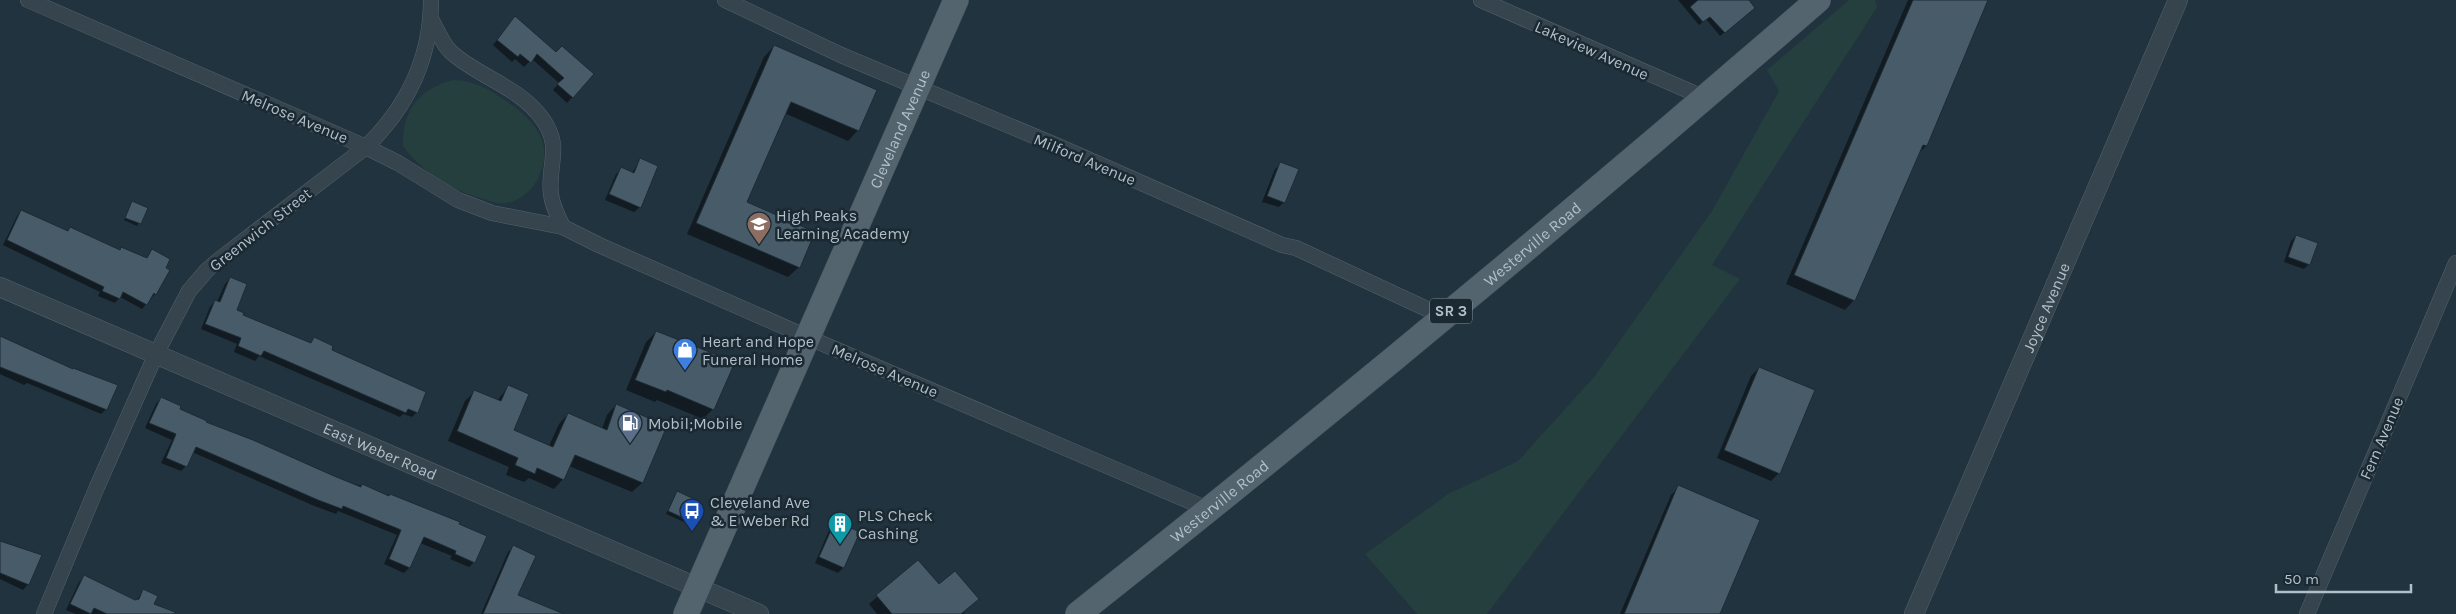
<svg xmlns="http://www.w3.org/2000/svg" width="2456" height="614" font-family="Karla,sans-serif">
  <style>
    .green { fill: #243f3d }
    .shadow { fill: #0007 }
    .building { fill: #475b68; stroke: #1d2b35 }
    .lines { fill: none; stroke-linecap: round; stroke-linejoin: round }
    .minor-casing { stroke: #54626c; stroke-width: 16 }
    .tertiary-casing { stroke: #54626c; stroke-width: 20 }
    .primary-casing { stroke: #42505a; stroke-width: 26 }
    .minor { stroke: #36444e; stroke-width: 15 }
    .tertiary { stroke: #36444e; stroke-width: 19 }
    .primary { stroke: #53646e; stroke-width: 25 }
    .labels { text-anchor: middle; stroke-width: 5; stroke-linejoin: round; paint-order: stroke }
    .shield { fill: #1b2933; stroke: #84929c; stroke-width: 1 }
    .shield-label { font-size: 15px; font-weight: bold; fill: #b1bfc9 }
    .street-label { font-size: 16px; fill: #b1bfc9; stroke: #1b2933 }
    .poi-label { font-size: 16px; fill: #b1bfc9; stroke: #1b2933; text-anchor: start }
  </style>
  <rect width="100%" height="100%" fill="#21333e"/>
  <g class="green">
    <polygon points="1849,0 1875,0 1877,7 1712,265 1740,279 1487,614 1417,614 1365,554 1448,494 1518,461 1594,377 1712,211 1779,91 1767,70"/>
    <path d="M453 80C475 80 492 91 509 103 538 123 556 147 536 182 530 192 518 202 506 203 498 205 488 200 480 198 448 188 423 173 403 146 402 110 419 89 453 80Z"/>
  </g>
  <g class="shadow">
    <polygon points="1678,0 1747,0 1750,11 1720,36 1706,19 1699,25"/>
    <polygon points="1908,0 1987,0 1926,146 1918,154 1854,300 1845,310 1786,284"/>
    <polygon points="515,18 556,54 593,75 567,103 553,90 559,83 532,59 524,67 515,59 512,62 493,45"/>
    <polygon points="774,46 858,130 848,141 784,113 746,203 799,267 788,277 687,234 764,57"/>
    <polygon points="640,160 640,207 634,212 605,200 616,174 621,169 632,173"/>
    <polygon points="1281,164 1284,202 1279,207 1262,202 1275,169"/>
    <polygon points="132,203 146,208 137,226 124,220"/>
    <polygon points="21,211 67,232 119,251 121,248 146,259 152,250 155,294 142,309 120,297 115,303 98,296 100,292 3,245 17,216"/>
    <polygon points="2296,236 2309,264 2304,269 2284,262 2291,241"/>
    <polygon points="230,278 235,311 241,316 309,344 314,339 417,412 412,417 403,414 400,417 259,356 255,361 234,352 237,344 201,329 210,307 215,301 217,302 225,284"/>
    <polygon points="656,332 733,362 713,409 703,419 657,400 655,402 626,390 646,342"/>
    <polygon points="0,338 106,409 101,414 27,383 24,385 0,374"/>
    <polygon points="1759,368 1779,473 1771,481 1717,458 1751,376"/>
    <polygon points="508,387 512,431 549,446 559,424 568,414 602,429 607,415 616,405 665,426 642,483 632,492 569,466 563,479 554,489 529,478 524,482 506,475 509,467 448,441 465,401 474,392 497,401"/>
    <polygon points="161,398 205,423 334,477 413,503 457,525 474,562 469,567 450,559 452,556 420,543 409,568 404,573 384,564 397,535 338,511 336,514 312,505 192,452 186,466 181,471 161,463 172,440 145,428 156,404"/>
    <polygon points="1679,487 1719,614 1620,614 1671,495"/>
    <polygon points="677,493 695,500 684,522 666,514"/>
    <polygon points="836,523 843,568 838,573 815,563 830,528"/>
    <polygon points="0,543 21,551 23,549 40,556 28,584 23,590 0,579"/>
    <polygon points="514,547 517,595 562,614 481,614 508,552"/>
    <polygon points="918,562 963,612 965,614 877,614 869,604"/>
    <polygon points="84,577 136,601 143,591 151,608 166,614 76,614 66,610 79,582"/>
  </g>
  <g class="building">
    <polygon points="1698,0 1749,0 1755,8 1725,33 1710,17 1703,22 1690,7"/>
    <polygon points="1913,0 1988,0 1927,146 1923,145 1855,301 1794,275"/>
    <polygon points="515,16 556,52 562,46 594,74 573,98 557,84 564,78 537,54 531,63 520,54 518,57 497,40"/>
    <polygon points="774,45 877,90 859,131 791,102 747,202 815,232 800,268 696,223"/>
    <polygon points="640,158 658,166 641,208 609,194 621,167 634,173"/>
    <polygon points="1280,162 1299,169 1285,203 1267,196"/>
    <polygon points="132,201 148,208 141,224 125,218"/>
    <polygon points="21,210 68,231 70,227 120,250 121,247 147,258 152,249 170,259 166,268 170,270 156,295 154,293 147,305 123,292 120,299 102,291 104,287 7,240"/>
    <polygon points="2296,235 2318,243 2310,265 2288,257"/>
    <polygon points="230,277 247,284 237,310 244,313 243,315 311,343 314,337 333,346 332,350 426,392 418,413 408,409 406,413 264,351 261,356 238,346 241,338 205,324 215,300 220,302"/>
    <polygon points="656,331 735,362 714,410 667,390 666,392 635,380"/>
    <polygon points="0,336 73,369 73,368 118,385 107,410 0,367"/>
    <polygon points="1759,367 1815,390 1780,474 1724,450"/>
    <polygon points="508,385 529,394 514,430 553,447 568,413 607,430 616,404 667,426 643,483 575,455 564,480 537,468 535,474 515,465 518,458 457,431 474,390 501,401"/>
    <polygon points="161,397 181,406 180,409 207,421 206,422 253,440 334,476 361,487 362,484 389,496 390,494 460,522 459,524 487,536 475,563 455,554 456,551 424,537 410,568 389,559 401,530 343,506 342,509 318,500 196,447 187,467 166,458 176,434 149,423"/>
    <polygon points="1678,485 1760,520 1720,614 1624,614"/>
    <polygon points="677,491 696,500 688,520 668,511"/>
    <polygon points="835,521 860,532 844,568 819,557"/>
    <polygon points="0,541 42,555 29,585 0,573"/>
    <polygon points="513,545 536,556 518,595 564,614 483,614"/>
    <polygon points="918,560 939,584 955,571 979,599 961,614 892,614 876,595"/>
    <polygon points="84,575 135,600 139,599 143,589 158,596 154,604 175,612 175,614 107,614 94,608 91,614 70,604"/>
  </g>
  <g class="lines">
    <defs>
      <g id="minor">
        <polyline points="28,0 366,147 398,163 458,200 492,213 563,227 599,245 807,337 1210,510"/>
        <polyline points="725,0 841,55 1060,147 1282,245 1296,248 1444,317"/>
        <polyline points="1481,0 1705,98"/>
        <path d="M431 19C437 29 442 44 451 52 477 76 519 87 541 117 564 148 547 163 551 194 552 206 558 216 563 227"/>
        <path d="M44 614 97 487 156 354 189 291 207 270 220 259 366 147C407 107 431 59 431 0"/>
        <polyline points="2307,614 2456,263"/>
      </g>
      <g id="tertiary">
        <path id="s1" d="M0 287 759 614"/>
        <path id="s2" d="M1914 614 2178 0"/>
      </g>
      <g id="primary">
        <path id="s3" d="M686 614 956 0"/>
        <path id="s4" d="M1078 614C1329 415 1576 210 1818 0"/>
      </g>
    </defs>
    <use href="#minor" class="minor-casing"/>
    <use href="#tertiary" class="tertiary-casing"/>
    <use href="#primary" class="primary-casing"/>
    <use href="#minor" class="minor"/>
    <use href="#tertiary" class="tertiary"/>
    <use href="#primary" class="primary"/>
  </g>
  <defs>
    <symbol id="school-pin" viewBox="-11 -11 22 30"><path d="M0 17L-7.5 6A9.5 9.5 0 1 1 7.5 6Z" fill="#8d6e63" stroke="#1b2933"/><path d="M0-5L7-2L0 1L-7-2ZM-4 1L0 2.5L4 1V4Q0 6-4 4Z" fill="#fff"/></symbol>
    <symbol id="shop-pin" viewBox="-11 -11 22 30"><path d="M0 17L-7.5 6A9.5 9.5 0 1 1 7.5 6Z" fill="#3f7fe0" stroke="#1b2933"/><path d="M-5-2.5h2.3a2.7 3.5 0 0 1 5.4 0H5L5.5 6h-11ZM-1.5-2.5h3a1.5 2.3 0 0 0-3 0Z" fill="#fff"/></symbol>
    <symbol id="fuel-pin" viewBox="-11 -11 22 30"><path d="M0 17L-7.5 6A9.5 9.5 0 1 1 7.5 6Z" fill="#5c6f8a" stroke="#1b2933"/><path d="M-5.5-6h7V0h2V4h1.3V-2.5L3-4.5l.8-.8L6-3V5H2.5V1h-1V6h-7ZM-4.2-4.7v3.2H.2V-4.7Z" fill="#fff"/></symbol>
    <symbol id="bus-pin" viewBox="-11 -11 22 30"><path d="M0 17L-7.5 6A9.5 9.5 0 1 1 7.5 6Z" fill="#1a4fb4" stroke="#1b2933"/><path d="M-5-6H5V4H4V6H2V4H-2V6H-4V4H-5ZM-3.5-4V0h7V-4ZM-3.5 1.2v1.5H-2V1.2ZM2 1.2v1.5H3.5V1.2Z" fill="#fff"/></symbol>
    <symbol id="building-pin" viewBox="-11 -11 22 30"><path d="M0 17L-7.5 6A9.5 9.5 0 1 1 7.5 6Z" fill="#0f9aa8" stroke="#1b2933"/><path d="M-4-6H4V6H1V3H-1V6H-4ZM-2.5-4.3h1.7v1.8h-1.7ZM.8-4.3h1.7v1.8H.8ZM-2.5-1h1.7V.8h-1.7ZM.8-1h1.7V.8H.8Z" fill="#fff"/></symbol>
  </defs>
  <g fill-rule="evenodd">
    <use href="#school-pin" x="745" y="210" width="28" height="38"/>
    <use href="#shop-pin" x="671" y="336" width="28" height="38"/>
    <use href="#fuel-pin" x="616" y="409" width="28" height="38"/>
    <use href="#bus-pin" x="678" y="497" width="28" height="38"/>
    <use href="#building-pin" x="826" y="510" width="28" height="38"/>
  </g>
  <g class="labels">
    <rect class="shield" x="1430" y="298.5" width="42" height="25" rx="4"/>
    <g class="shield-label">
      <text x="1451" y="316">SR 3</text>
    </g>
    <g class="street-label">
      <text transform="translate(1592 50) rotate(24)" y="6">Lakeview Avenue</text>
      <text transform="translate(295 116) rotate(23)" y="6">Melrose Avenue</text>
      <text dy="6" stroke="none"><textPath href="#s3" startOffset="530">Cleveland Avenue</textPath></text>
      <text transform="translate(1085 159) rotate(23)" y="6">Milford Avenue</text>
      <text transform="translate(260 229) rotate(-38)" y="6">Greenwich Street</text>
      <text dy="6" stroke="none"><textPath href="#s4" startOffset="586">Westerville Road</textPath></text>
      <text dy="6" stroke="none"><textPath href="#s2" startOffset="334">Joyce Avenue</textPath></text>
      <text transform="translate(885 370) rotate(23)" y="6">Melrose Avenue</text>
      <text transform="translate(2381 438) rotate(-67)" y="6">Fern Avenue</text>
      <text dy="6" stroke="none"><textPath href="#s1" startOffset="414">East Weber Road</textPath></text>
      <text dy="6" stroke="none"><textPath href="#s4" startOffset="181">Westerville Road</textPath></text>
    </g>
    <g class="poi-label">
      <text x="776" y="221">High Peaks<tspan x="776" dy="18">Learning Academy</tspan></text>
      <text x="702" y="347">Heart and Hope<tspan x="702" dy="18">Funeral Home</tspan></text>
      <text x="648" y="429">Mobil;Mobile</text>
      <text x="710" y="508">Cleveland Ave<tspan x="710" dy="18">&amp; E Weber Rd</tspan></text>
      <text x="858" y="521">PLS Check<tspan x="858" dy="18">Cashing</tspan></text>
    </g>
  </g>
  <path d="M2276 584v8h135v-8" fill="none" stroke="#b1bfc9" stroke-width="2.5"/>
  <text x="2284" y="584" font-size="15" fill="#b1bfc9" stroke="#1b2933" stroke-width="4" paint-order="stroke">50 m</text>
</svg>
